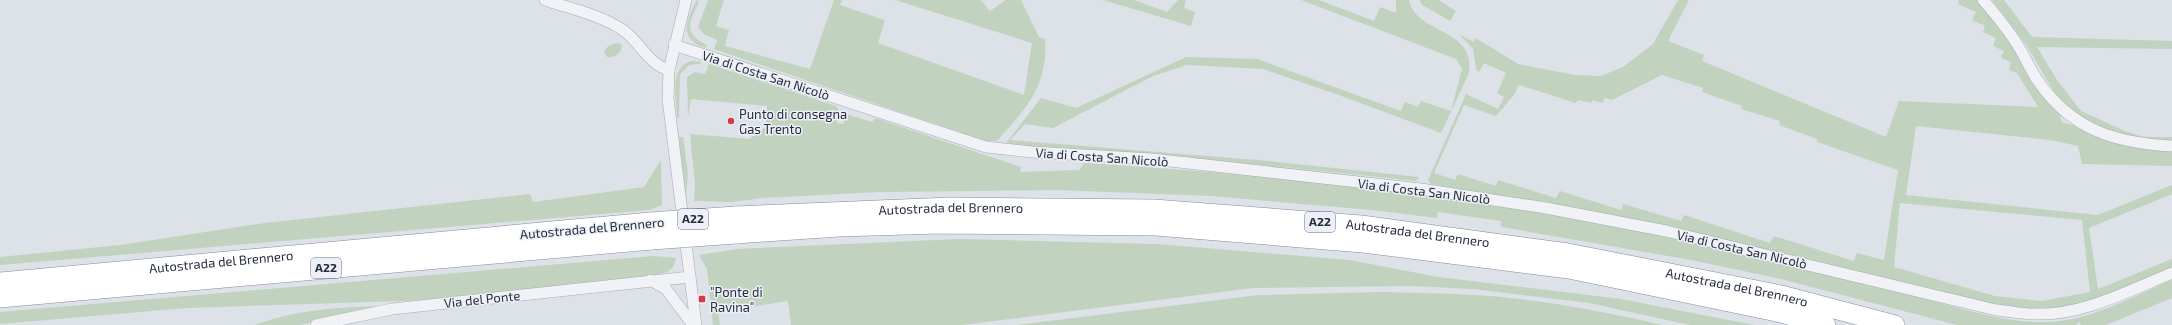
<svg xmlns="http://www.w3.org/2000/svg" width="2172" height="325" font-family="'Exo 2',sans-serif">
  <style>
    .green { fill: #c1d3be; fill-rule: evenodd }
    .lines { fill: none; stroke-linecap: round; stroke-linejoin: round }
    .street-casing { stroke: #a6abb6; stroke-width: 12 }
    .highway-casing { stroke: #848ca0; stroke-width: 20 }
    .street { stroke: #f0f2f6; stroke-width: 11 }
    .highway { stroke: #fff; stroke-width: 19 }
    .highway-bridge-casing { stroke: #848ca0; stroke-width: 20; stroke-linecap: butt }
    .highway-bridge { stroke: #fff; stroke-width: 19 }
    .poi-dot { fill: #d63a43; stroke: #edf0f6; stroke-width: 1.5 }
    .labels { text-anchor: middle; stroke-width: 3; stroke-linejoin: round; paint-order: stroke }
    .shield { fill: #edf0f6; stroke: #626877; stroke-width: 1 }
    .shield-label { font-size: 12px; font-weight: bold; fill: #262d40 }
    .street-label { font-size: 13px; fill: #262d40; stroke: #edf0f6 }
    .poi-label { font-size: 13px; fill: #262d40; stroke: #edf0f6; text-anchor: start }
  </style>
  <rect width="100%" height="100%" fill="#dde1e8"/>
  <g class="green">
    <path d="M697 0 699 1C690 22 682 33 707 45L706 48C677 39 687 19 697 0Z"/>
    <path d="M708 0H724L716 26 729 30 725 46 810 69 834 0H842L840 5 885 20 878 43 1024 95 1032 43 895 0H981L990 11 1006 0H1021L1039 37 1045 39C1048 87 1026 108 997 141H986L714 49 717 40 704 34 698 27Z"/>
    <polygon points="1103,0 1134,0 1167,12 1178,0 1186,0 1184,8 1195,12 1191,26"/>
    <path d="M1301 0H1319L1374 21 1380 7 1396 13V0H1409C1416 35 1476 27 1469 73L1441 133 1336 94 1263 69 1187 65 1153 76 1053 128 1025 124 1010 140 1257 160 1419 177 1416 181 1284 167 1050 149 1006 143 1041 98 1076 108 1186 57 1257 59 1401 111 1405 102 1418 107 1421 101 1451 111 1462 69 1456 59Z"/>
    <polygon points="1420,0 1439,0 1456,11 1450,21 1422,5"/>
    <path d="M1678 0H1689L1668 41 1704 55 1702 61 1886 137 1899 101 2038 107 2017 73 2009 70 2011 62 2001 58 2004 51 1993 46 1996 38 1983 32 1985 26 1972 20 1976 12 1958 4 1959 0H1978L2062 115 2060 118 2063 123C2079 125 2093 137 2109 141 2129 146 2152 147 2172 150V166L2082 164 2078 146 2050 140 1916 126 1906 195 2098 215 2172 185V194L2089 228 2098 289 2172 259V268L2084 304 2049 310 2008 308 1615 218 1431 184 1428 180 1466 94 1498 109 1504 97 1497 93 1506 73 1484 63 1479 72 1476 69 1473 49 1459 34 1473 42 1476 38 1518 64 1575 75 1601 76 1623 67 1653 44ZM1662 75 1703 88 1702 92 1742 106 1741 109 1780 121 1779 125 1817 139V142L1898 170 1884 260 1857 253 1854 261 1774 236 1770 243 1684 215 1681 221 1623 204 1621 210 1560 191 1556 198 1498 180 1496 186 1458 174 1455 180 1434 173 1464 105 1496 116 1514 95 1519 85 1576 103 1578 100 1591 103 1593 100 1602 103 1605 98 1612 100ZM1900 203 2082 220 2090 292 2042 301 1995 296 1894 267Z"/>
    <polygon points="1992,0 2004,0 2032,37 2172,41 2172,49 2037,47 2057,80 2081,111 2125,131 2144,137 2172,137 2172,142 2106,132 2080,120 2054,92 2027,46"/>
    <path d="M618 43 622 45C622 53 615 58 607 57L604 53C606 46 611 44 618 43Z"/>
    <path d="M692 61 701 62 700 64 689 65 680 74 679 118H677C677 100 668 66 692 61Z"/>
    <path d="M709 64 836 106 839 111 837 123 843 124 846 114 872 122 875 118 1021 167 1020 172 1079 170 1084 163C1286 175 1489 198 1687 241 1763 258 1840 276 1915 296 1958 307 2001 323 2046 322 2088 322 2134 296 2172 280V298L2106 325H2081L2079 322 2076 325H1957L1781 279 1691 260 1501 227V221L1438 212 1437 218 1372 210 1210 196 1058 190 881 192 763 198 733 202 694 201 695 185 690 134 749 139 766 127 767 106 691 99 688 117 687 77 695 72 705 74Z"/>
    <polygon points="679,137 683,137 688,173 686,197"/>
    <polygon points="661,160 662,205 649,210 0,265 0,257 120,245 265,223 530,194 533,202 644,187"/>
    <polygon points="959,239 1156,244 1350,260 1438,277 1621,299 1754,325 1690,325 1589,303 1473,289 1412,286 1253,288 962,325 791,325 788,301 718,312 720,325 713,325 707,269 699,255 737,249"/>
    <path d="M653 256 676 258C674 268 671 271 661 274L432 300 187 308 0 324V312Z"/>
    <path d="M1380 292C1411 293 1442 293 1472 295 1536 298 1601 311 1663 325H1017L1258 295Z"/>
    <path d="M386 306 300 325H255C297 309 341 307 386 306Z"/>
  </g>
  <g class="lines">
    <defs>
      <g id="street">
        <path d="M545 0C571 9 601 15 623 30 640 42 649 65 669 70"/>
        <polyline points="686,0 669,70 668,99 696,325"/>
        <path d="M1983 0C1996 15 2010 32 2020 49 2026 59 2031 71 2038 81 2072 130 2115 143 2172 146"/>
        <path d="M674 45 986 147 1032 152 1152 159 1421 189 1546 208 1666 231 1996 310C2009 311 2021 314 2033 314 2082 316 2128 291 2172 273"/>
        <polyline points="650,280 666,289 693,325"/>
        <polyline points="316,325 392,309 690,277"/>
      </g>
      <g id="highway">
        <path id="s1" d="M735 216 950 207 1154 209 1361 225 1568 253 1781 295 1895 325"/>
        <polyline points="736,234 839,227 939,224 1156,226 1363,243 1569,269 1777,312 1826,325"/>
        <path id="s2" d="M0 282 650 222"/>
        <polyline points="0,298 652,240"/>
      </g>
    </defs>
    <use href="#street" class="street-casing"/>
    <use href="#highway" class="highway-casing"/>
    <use href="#street" class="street"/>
    <use href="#highway" class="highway"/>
    <defs>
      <g id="highway-bridge">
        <polyline points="650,222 735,216"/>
        <polyline points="652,240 736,234"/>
      </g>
    </defs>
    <use href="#highway-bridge" class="highway-bridge-casing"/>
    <use href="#highway-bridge" class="highway-bridge"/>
  </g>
  <g class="poi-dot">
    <circle cx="731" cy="121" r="4"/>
    <rect x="698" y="295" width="8" height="8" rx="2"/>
  </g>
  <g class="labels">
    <g class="shield">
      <rect x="678" y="209" width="30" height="20" rx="3"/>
      <rect x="1305" y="212" width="30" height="20" rx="3"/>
      <rect x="311" y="258" width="30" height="20" rx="3"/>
    </g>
    <g class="shield-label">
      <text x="693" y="223">A22</text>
      <text x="1320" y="226">A22</text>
      <text x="326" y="272">A22</text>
    </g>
    <g class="street-label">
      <text transform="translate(766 75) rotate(18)" y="5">Via di Costa San Nicolò</text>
      <text transform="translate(1102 157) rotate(4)" y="5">Via di Costa San Nicolò</text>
      <text transform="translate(1424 191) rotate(7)" y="5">Via di Costa San Nicolò</text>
      <text dy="5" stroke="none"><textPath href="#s1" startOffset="216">Autostrada del Brennero</textPath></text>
      <text transform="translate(592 228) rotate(-5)" y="5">Autostrada del Brennero</text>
      <text dy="5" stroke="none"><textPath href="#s1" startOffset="684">Autostrada del Brennero</textPath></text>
      <text transform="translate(1742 249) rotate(13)" y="5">Via di Costa San Nicolò</text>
      <text dy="5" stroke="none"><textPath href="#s2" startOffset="222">Autostrada del Brennero</textPath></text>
      <text dy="5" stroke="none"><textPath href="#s1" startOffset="1008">Autostrada del Brennero</textPath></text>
      <text transform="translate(482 299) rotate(-6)" y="5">Via del Ponte</text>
    </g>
    <g class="poi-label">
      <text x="739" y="119">Punto di consegna<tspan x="739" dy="15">Gas Trento</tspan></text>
      <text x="710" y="297">"Ponte di<tspan x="710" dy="15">Ravina"</tspan></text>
    </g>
  </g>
</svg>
